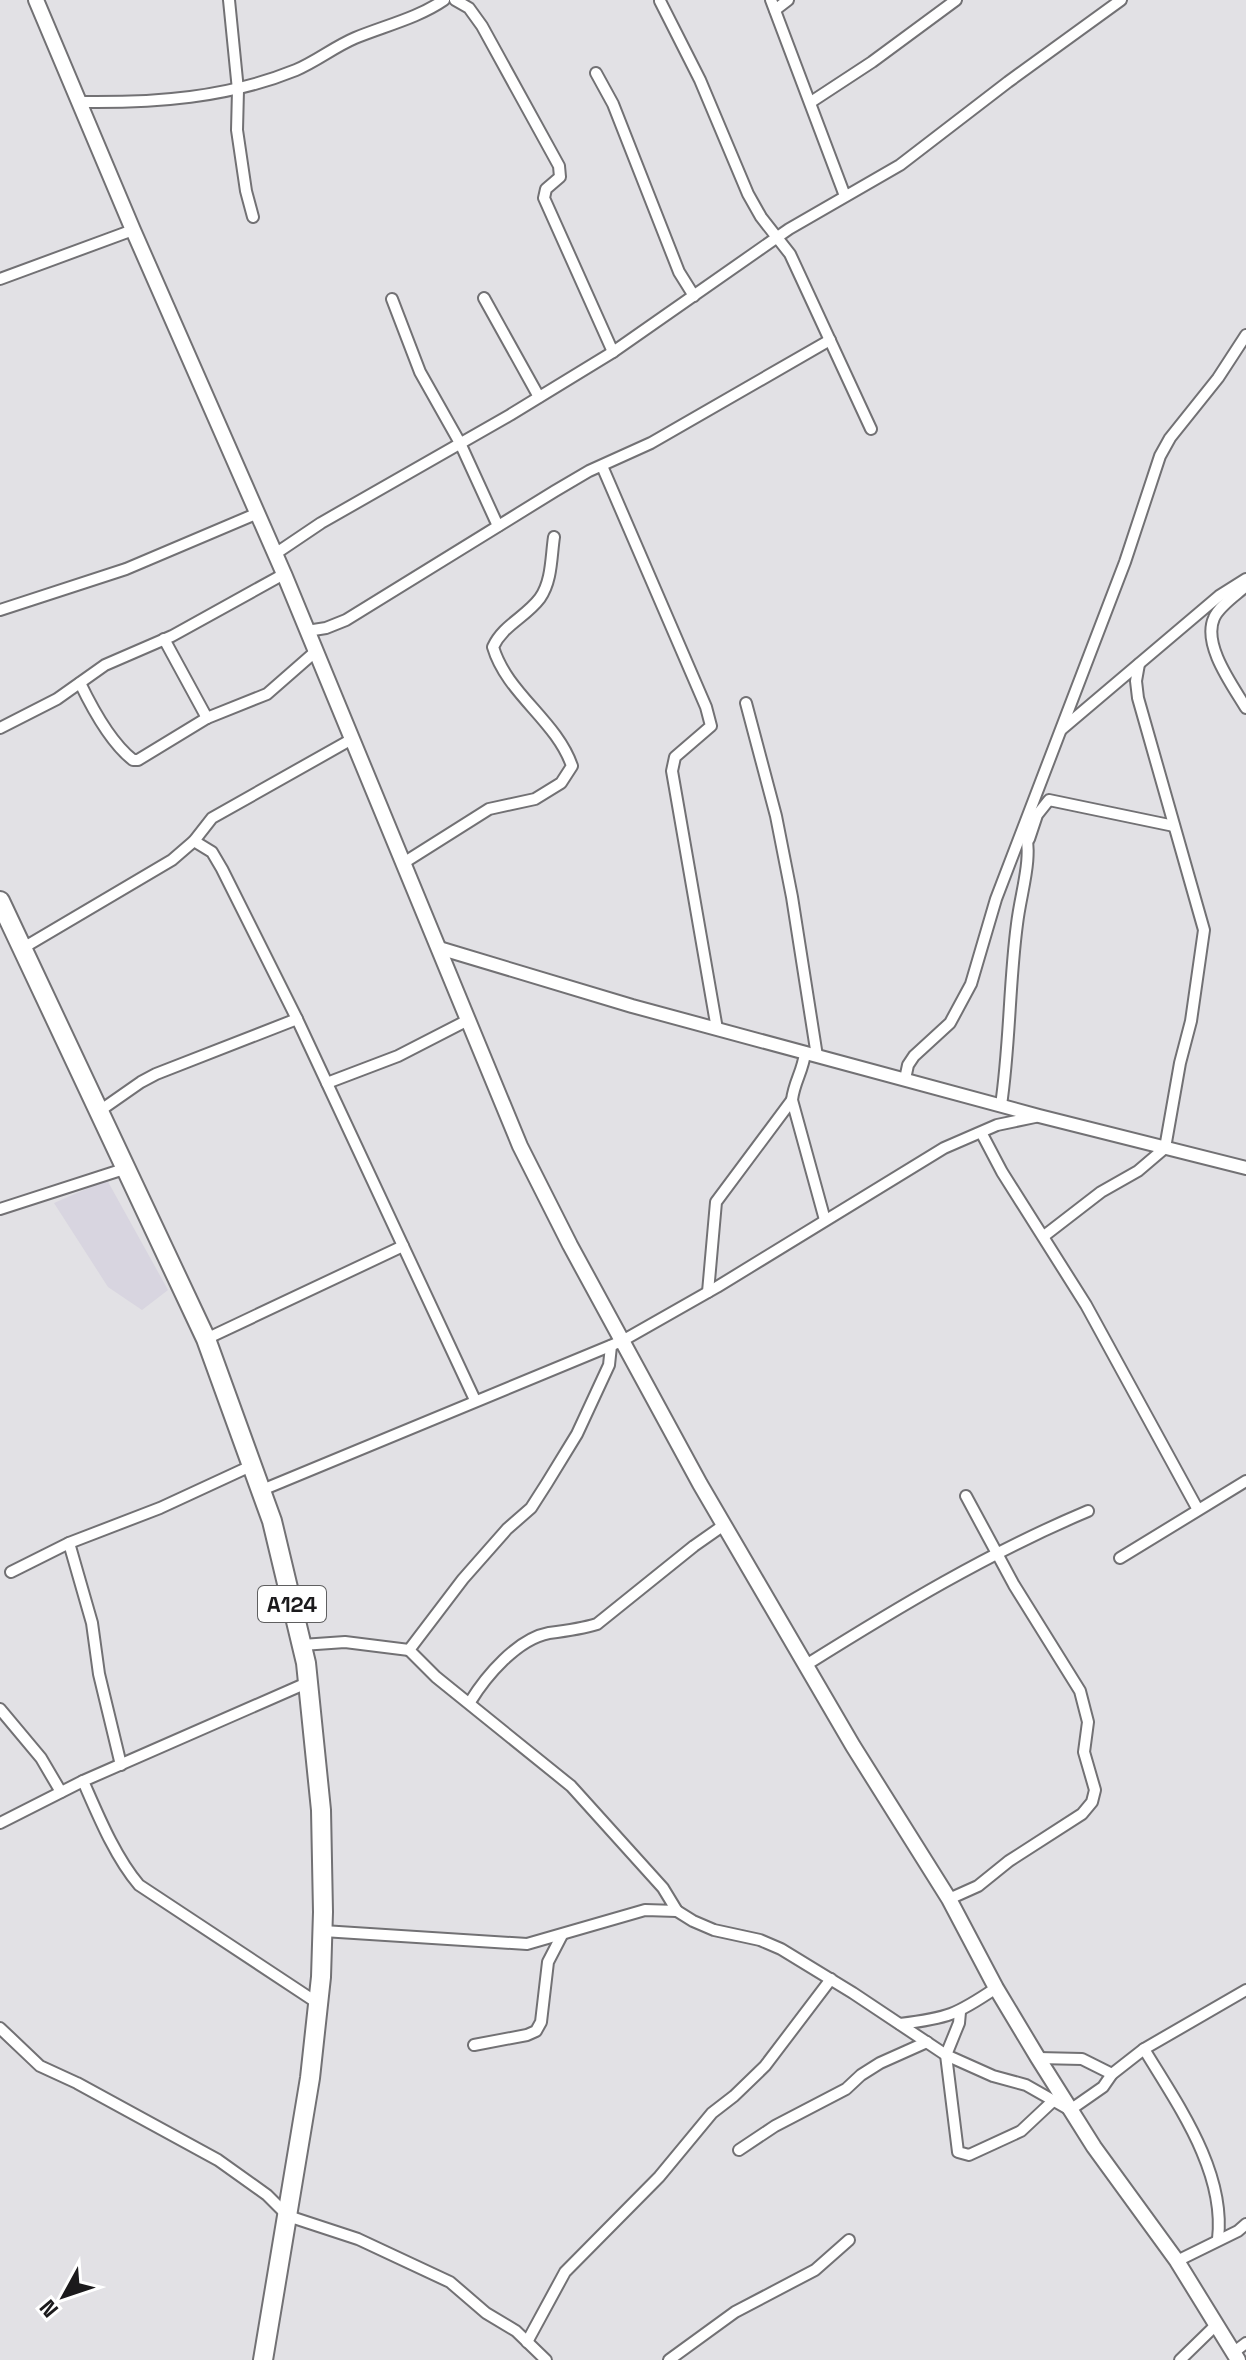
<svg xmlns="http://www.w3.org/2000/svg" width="1246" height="2360" font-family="'Space Grotesk',sans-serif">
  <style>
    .built { fill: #d8d5e0 }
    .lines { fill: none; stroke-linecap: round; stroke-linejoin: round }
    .minor-casing { stroke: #727174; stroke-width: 14 }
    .tertiary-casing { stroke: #727174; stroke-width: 16 }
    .secondary-casing { stroke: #727174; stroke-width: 18 }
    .trunk-casing { stroke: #727174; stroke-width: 22 }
    .minor { stroke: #fff; stroke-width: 10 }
    .tertiary { stroke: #fff; stroke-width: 12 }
    .secondary { stroke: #fff; stroke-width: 14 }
    .trunk { stroke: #fff; stroke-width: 18 }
    .labels { text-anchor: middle; stroke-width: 8; stroke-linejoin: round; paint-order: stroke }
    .shield { fill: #fff; stroke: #5f5f60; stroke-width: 2 }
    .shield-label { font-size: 22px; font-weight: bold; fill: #1b1a1c }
  </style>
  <rect width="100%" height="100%" fill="#e2e1e5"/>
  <polygon class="built" points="107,1180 168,1290 142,1310 108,1287 54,1203"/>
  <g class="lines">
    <defs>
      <g id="minor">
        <polyline points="229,0 238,90 237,130 246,191 253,217"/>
        <polyline points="455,0 469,8 482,26 559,166 560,177 546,189 544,198 613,352"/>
        <polyline points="771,0 845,196"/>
        <polyline points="660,1 700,80 748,194 761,217 790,254 871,429"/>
        <polyline points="775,10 788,0"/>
        <polyline points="596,73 613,104 679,272 694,296"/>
        <path d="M81 102C155 103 227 98 296 70 317 61 334 47 355 38 384 26 418 18 444 0"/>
        <polyline points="811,102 872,62 956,0"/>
        <polyline points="0,279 133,230"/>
        <polyline points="484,298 539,397"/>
        <polyline points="392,299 420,372 460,443 498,526"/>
        <polyline points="602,466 706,707 711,726 675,757 672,771 717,1029"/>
        <polyline points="275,554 321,523 510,415 613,352 789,229 900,165 1008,82 1121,0"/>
        <path d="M1246 586C1236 595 1219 606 1214 618 1202 645 1233 686 1246 708"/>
        <polyline points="0,610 126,569 258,513"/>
        <polyline points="307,631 326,628 346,620 555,491 589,471 651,443 830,340"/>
        <polyline points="164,639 207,718"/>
        <path d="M80 683C92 708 111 743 133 760H138L207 718 267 694 315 652"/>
        <polyline points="746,703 776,816 792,897 817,1056"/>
        <polyline points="0,728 57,699 105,665 172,636 284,574"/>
        <polyline points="1062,729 1219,596 1246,579"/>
        <polyline points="1029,839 1037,815 1049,800 1174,826"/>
        <polyline points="194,841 212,852 222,869 297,1019 475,1400"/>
        <path d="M405 862 489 809 535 799 561 783 572 766C556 720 507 694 493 647 503 625 526 617 540 598 552 581 551 557 554 537"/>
        <polyline points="23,948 172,860 194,841 212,818 352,739"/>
        <path d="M805 1053C803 1071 794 1082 792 1100L825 1220"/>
        <polyline points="905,1079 908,1065 914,1056 950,1023 971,984 996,899 1125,562 1160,456 1170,438 1218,378 1246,335"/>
        <polyline points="327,1083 398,1056 468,1020"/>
        <path d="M1001 1105C1010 1045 1009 984 1017 924 1021 890 1033 861 1025 826"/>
        <polyline points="98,1112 141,1082 156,1074 297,1019"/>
        <polyline points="982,1134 1002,1172 1086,1305 1197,1508"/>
        <polyline points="0,1209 124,1169"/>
        <polyline points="1044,1236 1101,1192 1138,1171 1165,1148 1180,1063 1191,1021 1204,930 1138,698 1136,681 1139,664"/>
        <polyline points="708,1292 716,1202 792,1100"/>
        <polyline points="206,1339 403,1246"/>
        <polyline points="262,1490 622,1341 717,1287 944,1148 997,1125 1035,1117"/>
        <polyline points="69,1543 92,1623 99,1674 121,1765"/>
        <polyline points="1120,1558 1246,1481"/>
        <polyline points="11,1572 69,1543 160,1508 253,1465"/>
        <polyline points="302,1645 345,1642 409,1650 463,1579 507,1529 531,1508 547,1483 577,1434 609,1365 611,1346"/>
        <path d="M806 1665C897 1608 988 1553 1088 1511"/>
        <path d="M309 1682 83 1781C98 1815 115 1857 139 1885L319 2004"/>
        <path d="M470 1702C486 1676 517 1639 549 1633 565 1631 581 1629 597 1624L694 1546 724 1525"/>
        <polyline points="0,1709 41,1758 61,1792"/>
        <polyline points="0,1823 83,1781"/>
        <polyline points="949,1899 978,1886 1009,1861 1082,1814 1092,1802 1095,1790 1084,1752 1088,1722 1080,1691 1014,1585 966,1496"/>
        <polyline points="677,1911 693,1921 714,1930 760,1940 781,1949 853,1993 946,2055 993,2076 1026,2085 1070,2110 1103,2087 1112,2074 1144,2049 1246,1990"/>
        <polyline points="323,1931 527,1944 645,1910 677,1911 663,1888 571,1786 436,1677 409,1650"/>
        <polyline points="960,2012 959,2023 946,2055 958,2152 969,2155 1021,2131 1053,2101"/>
        <path d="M900 2024C948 2018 956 2015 996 1988"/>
        <polyline points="0,2028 40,2066 77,2083 218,2160 267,2195 288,2216 358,2239 450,2282 486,2313 516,2331 546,2360"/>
        <polyline points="474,2045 527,2035 536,2031 541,2022 548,1962 562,1935"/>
        <path d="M1144 2049C1177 2104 1226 2171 1218 2239"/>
        <polyline points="1038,2058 1082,2059 1112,2074"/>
        <polyline points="739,2150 775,2126 846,2089 861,2075 880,2063 927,2042"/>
        <polyline points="1177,2261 1238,2231 1246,2224"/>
        <polyline points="527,2342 565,2272 659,2177 712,2113 734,2096 765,2066 831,1979"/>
        <polyline points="1234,2352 1246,2343"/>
        <polyline points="669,2360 735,2312 815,2270 849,2240"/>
        <polyline points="1180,2360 1217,2324"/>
      </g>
      <polyline id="tertiary" points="439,948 632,1006 1039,1116 1246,1168"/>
      <polyline id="secondary" points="36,0 133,230 284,574 520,1146 570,1245 700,1484 853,1746 949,1899 996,1988 1038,2058 1094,2147 1177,2261 1238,2360"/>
      <polyline id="trunk" points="0,901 206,1339 272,1521 306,1663 321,1810 323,1912 321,1977 310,2078 263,2360"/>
    </defs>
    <use href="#minor" class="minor-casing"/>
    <use href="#tertiary" class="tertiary-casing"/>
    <use href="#secondary" class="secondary-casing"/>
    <use href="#trunk" class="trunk-casing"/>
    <use href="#minor" class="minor"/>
    <use href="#tertiary" class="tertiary"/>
    <use href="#secondary" class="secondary"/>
    <use href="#trunk" class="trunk"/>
  </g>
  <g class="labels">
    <rect class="shield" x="258" y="1586" width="68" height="36" rx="6"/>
    <g class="shield-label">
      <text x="292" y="1612">A124</text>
    </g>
  </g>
  <g transform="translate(64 2296) rotate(230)" stroke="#ffffff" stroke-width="6" paint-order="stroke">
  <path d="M0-6L14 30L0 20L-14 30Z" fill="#1b1a1c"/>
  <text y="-12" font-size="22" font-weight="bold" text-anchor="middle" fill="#1b1a1c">N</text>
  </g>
</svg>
